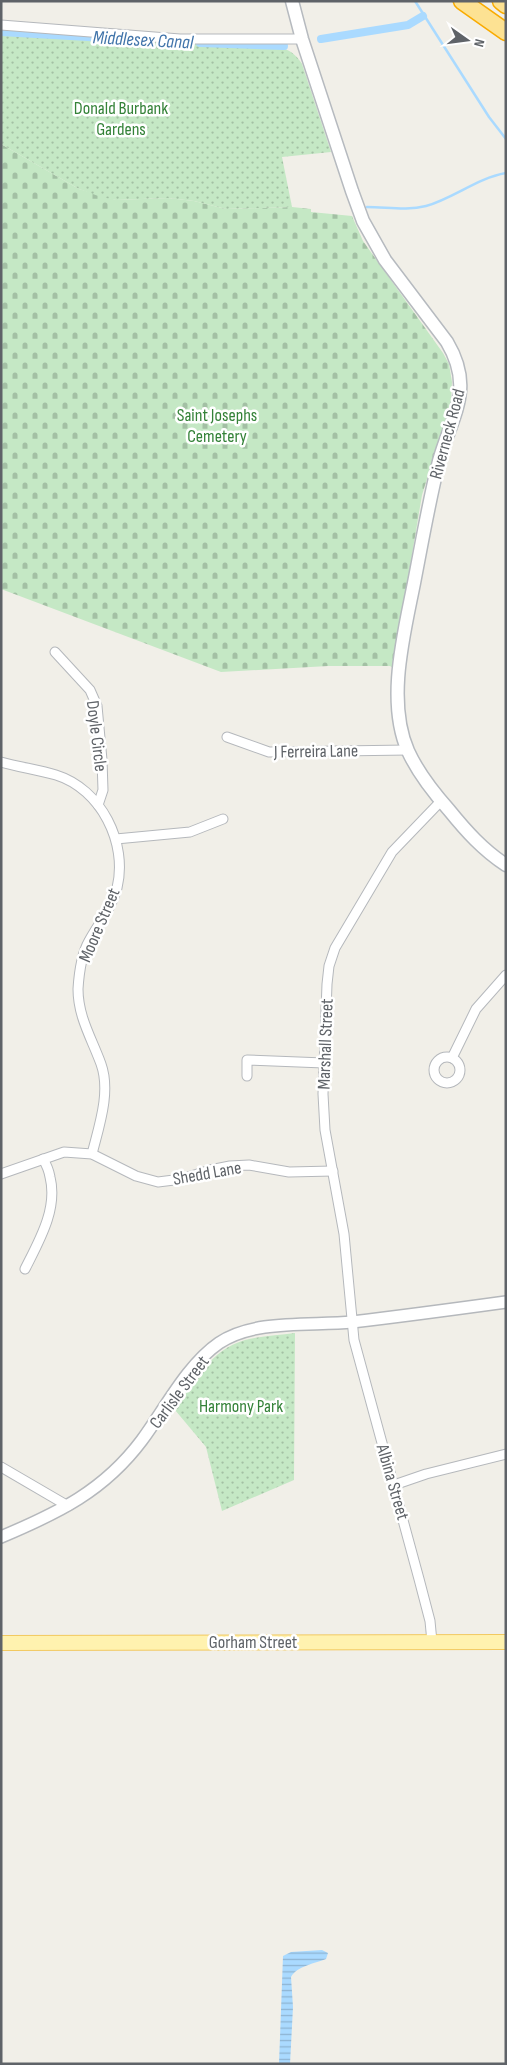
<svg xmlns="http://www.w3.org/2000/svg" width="507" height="2065" font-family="'Sofia Sans Condensed',sans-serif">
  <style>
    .cemetery { fill: url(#cemetery-stones) }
    .park { fill: url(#park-dots) }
    .water { fill: url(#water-rules) }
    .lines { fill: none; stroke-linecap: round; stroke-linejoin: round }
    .stream { stroke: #aadaff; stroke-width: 2.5 }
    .canal { stroke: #aadaff; stroke-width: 8 }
    .minor-casing { stroke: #b5b8bc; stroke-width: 11 }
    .tertiary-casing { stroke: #b5b8bc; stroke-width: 14 }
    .secondary-casing { stroke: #b6babf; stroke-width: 15 }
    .primary-casing { stroke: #f2c960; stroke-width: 16 }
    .motorway-casing { stroke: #f9ab00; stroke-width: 19 }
    .minor { stroke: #fff; stroke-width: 9 }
    .tertiary { stroke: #fff; stroke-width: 11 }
    .secondary { stroke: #fff; stroke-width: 12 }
    .primary { stroke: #fff2af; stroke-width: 14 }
    .motorway { stroke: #fde293; stroke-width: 16 }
    .labels { text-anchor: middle; stroke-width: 5; stroke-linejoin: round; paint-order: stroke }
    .park-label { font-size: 18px; fill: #348238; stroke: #fff }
    .street-label { font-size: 18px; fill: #5f6368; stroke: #fff }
    .water-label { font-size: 19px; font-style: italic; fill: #4174aa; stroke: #fff }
  </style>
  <defs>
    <pattern id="cemetery-stones" width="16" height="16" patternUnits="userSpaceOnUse" patternTransform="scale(1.25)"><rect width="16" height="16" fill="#c5e8c5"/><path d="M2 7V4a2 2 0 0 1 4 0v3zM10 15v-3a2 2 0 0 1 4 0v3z" fill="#a3c0a4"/></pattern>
    <pattern id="park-dots" width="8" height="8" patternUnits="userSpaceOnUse" patternTransform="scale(1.25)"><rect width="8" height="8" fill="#c5e8c5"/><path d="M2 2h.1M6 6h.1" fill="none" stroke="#a3c0a4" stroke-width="1.8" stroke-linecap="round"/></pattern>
    <pattern id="water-rules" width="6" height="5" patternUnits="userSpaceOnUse" patternTransform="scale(1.25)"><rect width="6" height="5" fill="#aadaff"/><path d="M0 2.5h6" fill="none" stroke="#8eb4d2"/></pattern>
  </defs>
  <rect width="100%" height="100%" fill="#f1efe8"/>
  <polygon class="cemetery" points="1,144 79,189 116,200 168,198 194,201 226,209 292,207 311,209 311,212 352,216 363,241 443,353 449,364 452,382 451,401 422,495 393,668 390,666 328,666 221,672 1,589"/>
  <g class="park">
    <path d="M1 29 265 43C281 47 293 49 302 64L331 152 282 157 292 207 226 209 194 201 168 198 116 200 101 197 79 189 1 144Z"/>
    <path d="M295 1333 294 1480 222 1511 206 1447 175 1410C194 1382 210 1350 245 1340 261 1336 279 1335 295 1333Z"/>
  </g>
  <path class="water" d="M322 1950 328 1953 326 1959C316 1963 297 1966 291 1977L293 2007 290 2064H279L283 1956 291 1952Z"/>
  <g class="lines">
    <g class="stream">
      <polyline points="415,1 489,117 506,139"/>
      <path d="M367 207C387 207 407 211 426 206 454 198 477 178 506 173"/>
    </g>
    <g class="canal">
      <polyline points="1,32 122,39"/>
      <polyline points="321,39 408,25 423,16"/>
      <polyline points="200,43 284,46"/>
    </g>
    <defs>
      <g id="minor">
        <polyline points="1,25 180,39 302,39"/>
        <polyline points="55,652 90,690 97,706 102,760 103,790 98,805"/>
        <polyline points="227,737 269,752 408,750"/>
        <path d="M1 762C19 767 39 770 56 775 101 789 128 843 117 888 112 908 98 924 89 941 81 955 79 973 78 989 78 1017 92 1039 101 1064 111 1092 99 1126 92 1154"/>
        <polyline points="116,839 190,832 223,819"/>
        <circle cx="447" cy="1070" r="13"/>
        <polyline points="452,1058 476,1009 506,975"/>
        <polyline points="247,1076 247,1060 324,1063"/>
        <polyline points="1,1174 64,1152 92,1154 136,1176 158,1182 182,1179 210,1170 230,1166 249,1165 289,1172 333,1171"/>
        <path d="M25 1269C39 1241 58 1209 50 1177 49 1171 46 1164 43 1159"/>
        <polyline points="1,1467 68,1506"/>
        <polyline points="394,1485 426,1474 506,1454"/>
        <polyline points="432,1642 430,1621 419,1579 354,1340 344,1234 325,1130 323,1094 327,984 329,966 335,948 392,852 441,801"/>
      </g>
      <path id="tertiary" d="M1 1537C58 1513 104 1491 142 1440 165 1409 187 1365 219 1343 254 1319 311 1326 352 1322 403 1316 455 1309 506 1302"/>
      <path id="secondary" d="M292 1 302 39 352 191 363 221 385 260 447 342C475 389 452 415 439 461 429 501 422 542 414 583 404 634 386 701 408 751 418 773 433 792 449 810 466 831 483 850 506 865"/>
      <polyline id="primary" points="1,1643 506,1642"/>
      <g id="motorway">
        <polyline points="462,1 506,32"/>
        <polyline points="501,1 506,5"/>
      </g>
    </defs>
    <use href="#minor" class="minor-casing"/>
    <use href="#tertiary" class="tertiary-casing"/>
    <use href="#secondary" class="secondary-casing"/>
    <use href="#primary" class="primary-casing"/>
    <use href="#motorway" class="motorway-casing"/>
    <use href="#minor" class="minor"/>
    <use href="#tertiary" class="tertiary"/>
    <use href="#secondary" class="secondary"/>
    <use href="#primary" class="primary"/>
    <use href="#motorway" class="motorway"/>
  </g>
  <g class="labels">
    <g class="park-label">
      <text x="121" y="114">Donald Burbank<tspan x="121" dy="21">Gardens</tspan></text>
      <text x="217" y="421">Saint Josephs<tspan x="217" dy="21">Cemetery</tspan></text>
      <text x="241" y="1412">Harmony Park</text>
    </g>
    <g class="street-label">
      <text transform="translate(447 434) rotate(-75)" y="6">Riverneck Road</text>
      <text transform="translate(97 736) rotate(83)" y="6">Doyle Circle</text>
      <text transform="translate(316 751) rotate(-1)" y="6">J Ferreira Lane</text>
      <text transform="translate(99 925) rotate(-67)" y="6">Moore Street</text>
      <text transform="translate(325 1044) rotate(-88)" y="6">Marshall Street</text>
      <text transform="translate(207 1173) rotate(-10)" y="6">Shedd Lane</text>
      <text transform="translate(179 1392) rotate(-53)" y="6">Carlisle Street</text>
      <text transform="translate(393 1482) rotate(74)" y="6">Albina Street</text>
      <text x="253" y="1648">Gorham Street</text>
    </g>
    <g class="water-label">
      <text transform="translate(143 39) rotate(3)" y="7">Middlesex Canal</text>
    </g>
  </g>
  <rect width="507" height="2065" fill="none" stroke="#5f6368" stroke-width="5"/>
  <g transform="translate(467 40) rotate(104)" stroke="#ffffff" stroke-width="4" paint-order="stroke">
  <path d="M0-4L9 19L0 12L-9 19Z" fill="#5f6368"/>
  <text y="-8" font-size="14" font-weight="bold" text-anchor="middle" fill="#5f6368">N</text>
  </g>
</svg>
